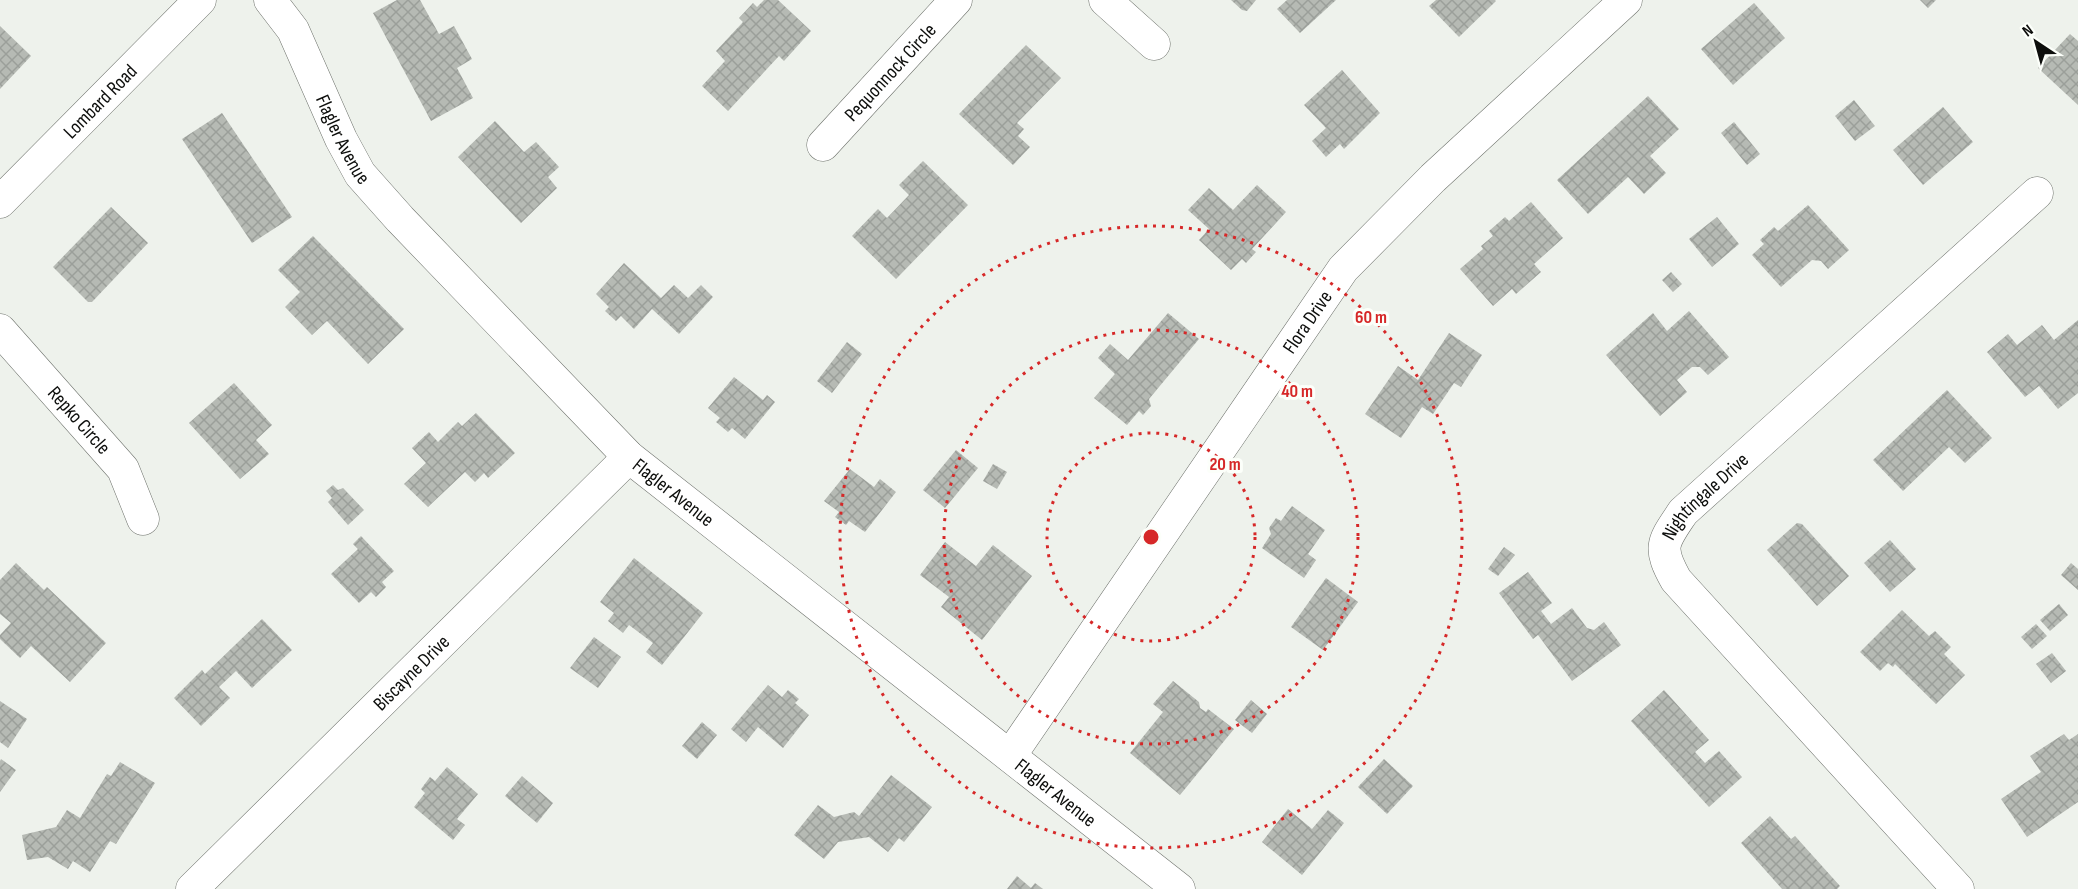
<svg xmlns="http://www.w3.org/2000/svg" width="2078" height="889" font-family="'Sofia Sans Condensed',sans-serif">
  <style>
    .building { fill: url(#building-cross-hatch) }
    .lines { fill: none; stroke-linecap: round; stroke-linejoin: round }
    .minor-casing { stroke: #6d716b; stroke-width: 33 }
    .minor { stroke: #fff; stroke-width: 32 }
    .ring { fill: none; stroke: #d62828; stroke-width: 3; stroke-dasharray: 3 6 }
    .labels { text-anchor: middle; stroke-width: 6; stroke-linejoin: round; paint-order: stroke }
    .street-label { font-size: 20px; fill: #0d0e0c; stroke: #fcfffa }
    .centre { fill: #d62828; stroke: #fcfffa; stroke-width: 3 }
    .ring-label { font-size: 18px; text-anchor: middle; font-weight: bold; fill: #d62828; stroke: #fcfffa; stroke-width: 6; stroke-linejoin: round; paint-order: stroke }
  </style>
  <defs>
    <pattern id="building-cross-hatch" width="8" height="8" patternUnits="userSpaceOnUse" patternTransform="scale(1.5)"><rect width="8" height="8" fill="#b6bab4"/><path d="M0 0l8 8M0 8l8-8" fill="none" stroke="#9b9f9a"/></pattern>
  </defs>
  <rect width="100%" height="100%" fill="#eef2ec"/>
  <g class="building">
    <polygon points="397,0 420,0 439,34 454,26 472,59 457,68 473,98 431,121 373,13"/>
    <polygon points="764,0 778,0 811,31 784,61 779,56 728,111 702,86 725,61 716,51 743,22 739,18 753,3 757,7"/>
    <polygon points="1231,0 1256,0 1247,11 1242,10"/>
    <polygon points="1287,0 1336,0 1300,33 1277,9"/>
    <polygon points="1436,0 1495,0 1496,1 1459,37 1429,6"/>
    <polygon points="1920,0 1936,0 1928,8"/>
    <polygon points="1754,3 1785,38 1733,85 1701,49"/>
    <polygon points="0,26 31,56 0,89"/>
    <polygon points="2070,34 2078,41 2078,105 2038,68"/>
    <polygon points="1026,45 1061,78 1017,123 1024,129 1018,136 1030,147 1013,165 959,114"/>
    <polygon points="1342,70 1380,113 1344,149 1340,144 1326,157 1312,141 1326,128 1304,105"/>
    <polygon points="1648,96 1679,129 1650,156 1666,173 1644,194 1628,177 1588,214 1557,180"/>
    <polygon points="1854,100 1875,126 1855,141 1835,116"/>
    <polygon points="1943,107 1973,142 1923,185 1893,150"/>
    <polygon points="222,113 292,217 252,243 182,139"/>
    <polygon points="495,121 524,152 536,142 559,167 548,177 557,188 521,223 458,157"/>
    <polygon points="1734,122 1760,154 1747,165 1721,133"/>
    <polygon points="923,161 968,205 896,279 852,236 878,209 887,218 909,195 899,185"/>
    <polygon points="1257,185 1286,212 1252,249 1256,252 1246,263 1242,259 1231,270 1199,240 1209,229 1188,210 1209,188 1233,210"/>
    <polygon points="1531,202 1563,238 1534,264 1541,272 1516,294 1512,289 1493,306 1460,269 1483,249 1481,246 1493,236 1489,231 1505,217 1509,221"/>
    <polygon points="1808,205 1849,250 1828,269 1821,261 1812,260 1781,287 1752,255 1764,244 1760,240 1774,227 1778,231"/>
    <polygon points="111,207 148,243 92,302 88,302 53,267"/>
    <polygon points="1717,217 1739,244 1712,267 1689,239"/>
    <polygon points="313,236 404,329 368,364 327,321 312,335 285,307 300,292 278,270"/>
    <polygon points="624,263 661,298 674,285 688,298 701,285 713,297 679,334 652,309 634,329 621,316 616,321 605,311 609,307 596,294"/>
    <polygon points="1671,272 1682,284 1673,292 1662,280"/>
    <polygon points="1689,311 1729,357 1708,375 1700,367 1692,367 1677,380 1687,392 1660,416 1606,355 1653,313 1667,331"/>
    <polygon points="1168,313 1199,339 1149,399 1151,406 1143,415 1139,411 1127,425 1094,398 1115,374 1098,358 1110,344 1128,360"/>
    <polygon points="2078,320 2078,393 2058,409 2039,386 2025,397 1987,352 2008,334 2017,345 2042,325 2054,340"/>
    <polygon points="1449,333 1482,355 1461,387 1454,383 1433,414 1422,407 1401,438 1365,414 1398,366 1418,380"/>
    <polygon points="847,342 862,354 832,393 817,381"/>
    <polygon points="734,377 763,400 767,395 775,402 745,439 732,428 728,432 716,422 720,418 708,408"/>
    <polygon points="234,383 272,425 256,440 269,454 240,479 189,423"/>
    <polygon points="1947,390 1992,438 1965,463 1949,447 1903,491 1873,460"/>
    <polygon points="476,413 515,453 488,478 484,473 475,482 465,472 428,507 404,484 426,463 412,448 429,432 438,442 458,422 462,426"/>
    <polygon points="956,450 978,468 945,508 923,490"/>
    <polygon points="993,464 1007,472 997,489 983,481"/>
    <polygon points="850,469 874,487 880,479 896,492 865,532 849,521 846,525 835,517 839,512 824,501"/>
    <polygon points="333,485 338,490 343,488 364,510 348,525 328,502 332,498 326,491"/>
    <polygon points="1292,506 1325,530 1308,554 1316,560 1304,578 1262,548 1271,534 1269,528 1276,518 1281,521"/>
    <polygon points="1797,523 1802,524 1849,576 1817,606 1767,550"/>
    <polygon points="361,536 394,571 382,582 386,587 376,597 371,592 359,603 331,574 358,549 353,544"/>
    <polygon points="1890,540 1916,569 1890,592 1864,563"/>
    <polygon points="945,542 976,566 993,545 1032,576 982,640 941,607 949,597 920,575"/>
    <polygon points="1504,547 1515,555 1498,576 1488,569"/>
    <polygon points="634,558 703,613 662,665 646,652 653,643 629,625 623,633 608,621 614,613 600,602"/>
    <polygon points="16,563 44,590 47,587 106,643 70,682 31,646 20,658 0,639 0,635 11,623 0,614 0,580"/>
    <polygon points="2071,563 2078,569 2078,590 2061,575"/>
    <polygon points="1528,572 1552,603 1541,611 1551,624 1572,608 1587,628 1594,630 1604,622 1621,645 1572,681 1538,635 1533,639 1499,593"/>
    <polygon points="1326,578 1358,602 1323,650 1291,627"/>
    <polygon points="2059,604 2068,615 2050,631 2040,620"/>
    <polygon points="1902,610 1929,636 1935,631 1951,647 1944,654 1965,675 1936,704 1895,664 1893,667 1888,663 1880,671 1860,652"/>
    <polygon points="262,619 292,650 252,688 236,671 219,687 230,698 201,726 174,698 202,670 205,674"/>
    <polygon points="2036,624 2047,636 2032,649 2021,637"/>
    <polygon points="594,637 621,657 598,688 570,668"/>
    <polygon points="2052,653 2066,671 2051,683 2036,664"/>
    <polygon points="1173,681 1199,702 1200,708 1206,712 1208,709 1234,729 1180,795 1130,753 1163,712 1153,704"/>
    <polygon points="768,685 782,697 788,690 799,699 795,703 809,715 783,748 758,727 746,742 731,729"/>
    <polygon points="1664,690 1709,740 1695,752 1705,763 1719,751 1742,777 1709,807 1631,721"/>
    <polygon points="1251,700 1267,714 1252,733 1235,720"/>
    <polygon points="0,701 27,719 8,748 0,742"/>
    <polygon points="702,722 717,735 697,759 682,746"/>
    <polygon points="2064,734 2069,740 2078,734 2078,802 2027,837 2001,799 2041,772 2030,756"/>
    <polygon points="1,759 16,770 0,792 0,761"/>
    <polygon points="1384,759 1413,786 1387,814 1358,787"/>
    <polygon points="120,762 155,783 116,844 110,841 90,872 73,861 68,869 48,857 27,860 22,835 56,827 67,810 80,818 107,774 111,776"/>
    <polygon points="447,767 478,794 457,819 465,825 453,840 414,807 425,793 421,789 430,777 435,781"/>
    <polygon points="891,775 932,807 904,842 899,838 888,852 869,837 838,842 824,859 794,835 818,805 834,817 854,812 859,816"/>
    <polygon points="522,776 553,803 537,823 505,796"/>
    <polygon points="1288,809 1312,829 1328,810 1344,823 1302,875 1262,842"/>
    <polygon points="1770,816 1791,839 1795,836 1840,886 1837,889 1782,889 1741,843"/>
    <polygon points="1017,876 1031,888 1035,883 1043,889 1007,889"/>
  </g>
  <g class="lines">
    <defs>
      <g id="minor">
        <path id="s1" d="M270 0 293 30 341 139 360 174 400 219 629 457 1179 889"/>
        <polyline points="1105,0 1154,44"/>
        <path id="s2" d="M823 145 956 0"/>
        <path id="s3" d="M0 202 200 0"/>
        <path id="s4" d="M0 330 123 469 143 519"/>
        <path id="s5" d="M1010 756 1343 269 1433 178 1626 0"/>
        <path id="s6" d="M192 889 629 457"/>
        <path id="s7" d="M1958 889 1676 580C1657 546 1663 542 1683 512L2037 193"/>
      </g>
    </defs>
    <use href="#minor" class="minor-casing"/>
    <use href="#minor" class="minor"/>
  </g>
  <g class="ring">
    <circle cx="1151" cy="537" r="104"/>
    <circle cx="1151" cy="537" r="207"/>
    <circle cx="1151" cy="537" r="311"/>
  </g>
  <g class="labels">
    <g class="street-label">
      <text dy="7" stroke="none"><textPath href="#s2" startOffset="99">Pequonnock Circle</textPath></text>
      <text dy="7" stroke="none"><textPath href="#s3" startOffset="142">Lombard Road</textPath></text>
      <text dy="7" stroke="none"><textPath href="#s1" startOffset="158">Flagler Avenue</textPath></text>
      <text dy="7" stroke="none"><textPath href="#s5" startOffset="526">Flora Drive</textPath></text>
      <text dy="7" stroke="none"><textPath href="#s4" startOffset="120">Repko Circle</textPath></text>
      <text dy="7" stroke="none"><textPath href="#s1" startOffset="644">Flagler Avenue</textPath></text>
      <text dy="7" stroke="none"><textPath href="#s7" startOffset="520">Nightingale Drive</textPath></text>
      <text dy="7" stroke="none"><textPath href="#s6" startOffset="308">Biscayne Drive</textPath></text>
      <text dy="7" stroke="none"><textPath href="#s1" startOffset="1130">Flagler Avenue</textPath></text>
    </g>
  </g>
  <circle cx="1151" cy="537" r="9" class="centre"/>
  <g class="ring-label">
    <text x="1371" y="323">60 m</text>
    <text x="1297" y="397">40 m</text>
    <text x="1225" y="470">20 m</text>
  </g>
  <g transform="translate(2036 42) rotate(324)" stroke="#fcfffa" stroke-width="4.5" paint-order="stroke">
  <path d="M0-4.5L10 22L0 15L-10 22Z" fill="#0d0e0c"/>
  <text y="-9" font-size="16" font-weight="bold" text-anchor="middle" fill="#0d0e0c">N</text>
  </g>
</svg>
